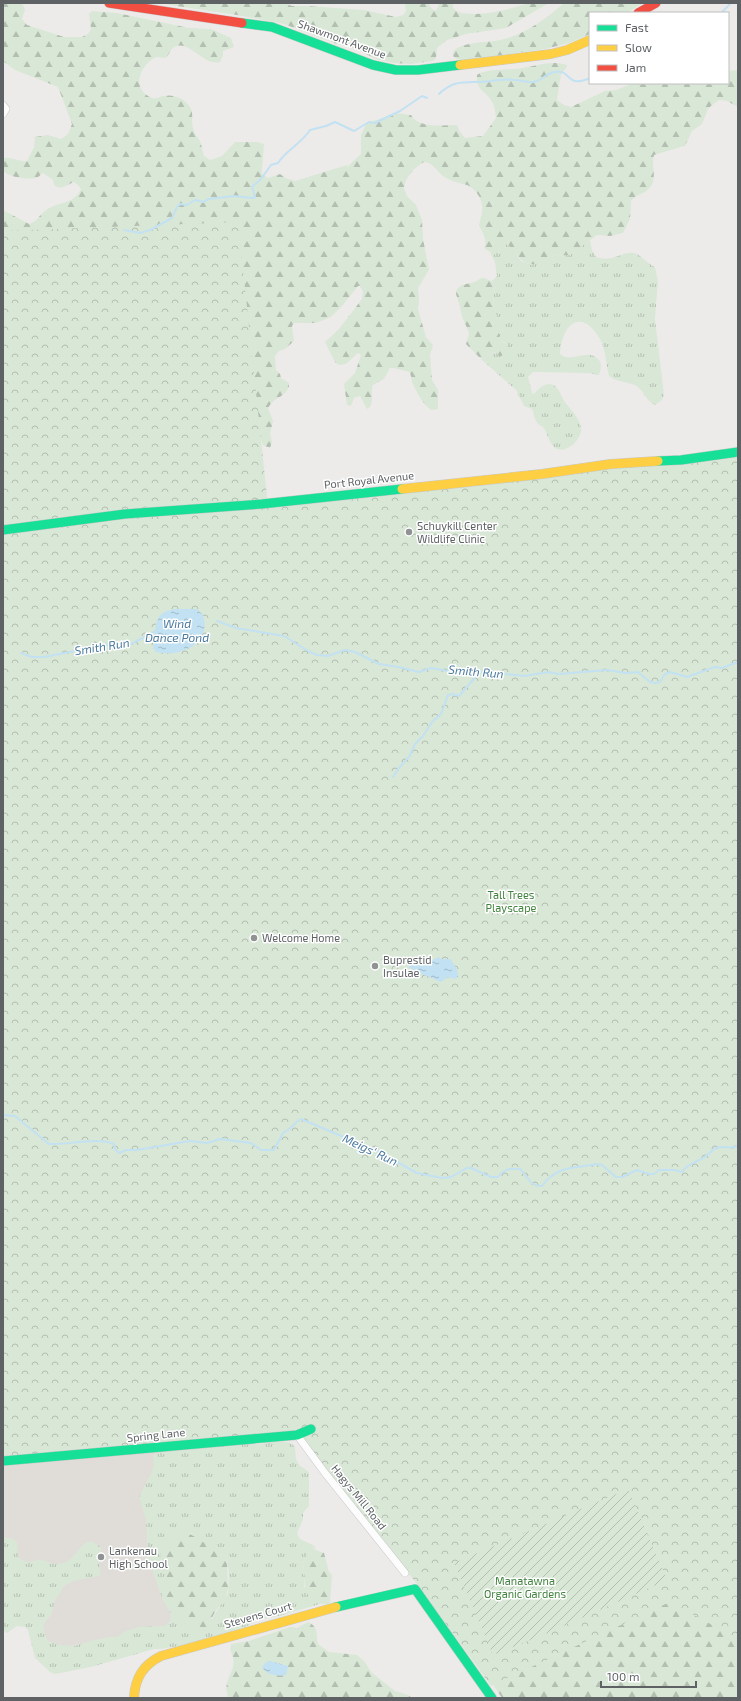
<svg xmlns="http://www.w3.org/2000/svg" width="741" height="1701" font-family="'Exo 2',sans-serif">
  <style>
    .education { fill: #e0ddd9 }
    .grass { fill: url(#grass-tufts) }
    .forest { fill: url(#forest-firs) }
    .park { fill: url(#park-crowns) }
    .garden { fill: url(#garden-furrows) }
    .water { fill: url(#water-ripples) }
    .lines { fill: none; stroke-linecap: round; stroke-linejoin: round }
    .stream { stroke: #c2e1f2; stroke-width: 2 }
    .street-casing { stroke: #c8c8c8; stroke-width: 8 }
    .fast-casing { stroke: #c7c8c8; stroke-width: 10 }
    .slow-casing { stroke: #c7c8c8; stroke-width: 10 }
    .jam-casing { stroke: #c7c8c8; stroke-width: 10 }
    .street { stroke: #fcfcfc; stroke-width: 7 }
    .fast { stroke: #16e098; stroke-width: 9 }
    .slow { stroke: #ffcf43; stroke-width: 9 }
    .jam { stroke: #f24e42; stroke-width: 9 }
    .poi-dot { fill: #909293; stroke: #fff; stroke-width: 1.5 }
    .labels { text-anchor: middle; stroke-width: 3; stroke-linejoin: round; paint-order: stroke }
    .street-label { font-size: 11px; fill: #5e6265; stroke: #fff }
    .poi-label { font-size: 11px; fill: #5e6265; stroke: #fff; text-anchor: start }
    .park-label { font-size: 11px; fill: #42833f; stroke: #fff }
    .water-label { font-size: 12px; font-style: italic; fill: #4a7a9f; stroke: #fff }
  </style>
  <defs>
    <pattern id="grass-tufts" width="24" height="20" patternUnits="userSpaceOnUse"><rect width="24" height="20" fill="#d9e7d6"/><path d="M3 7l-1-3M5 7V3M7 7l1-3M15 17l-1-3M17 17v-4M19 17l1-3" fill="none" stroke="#b3bfb1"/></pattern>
    <pattern id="forest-firs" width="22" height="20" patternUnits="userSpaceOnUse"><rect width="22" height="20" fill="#d9e7d6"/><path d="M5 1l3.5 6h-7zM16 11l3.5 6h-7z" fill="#b3bfb1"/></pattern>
    <pattern id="park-crowns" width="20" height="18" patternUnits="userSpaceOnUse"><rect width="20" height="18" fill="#d9e7d6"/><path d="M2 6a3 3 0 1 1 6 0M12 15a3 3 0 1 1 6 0" fill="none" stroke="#b3bfb1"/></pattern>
    <pattern id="garden-furrows" width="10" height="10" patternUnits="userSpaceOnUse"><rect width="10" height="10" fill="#d9e7d6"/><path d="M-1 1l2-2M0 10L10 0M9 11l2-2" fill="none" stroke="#b3bfb1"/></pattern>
    <pattern id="water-ripples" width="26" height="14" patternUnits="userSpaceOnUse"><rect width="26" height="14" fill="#c2e1f2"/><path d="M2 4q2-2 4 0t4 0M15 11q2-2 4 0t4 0" fill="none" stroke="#a1bac8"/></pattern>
  </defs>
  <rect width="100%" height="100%" fill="#edebe9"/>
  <polygon class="education" points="166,1449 201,1625 47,1650 3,1547 3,1465"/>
  <g class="grass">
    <path d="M590 240 592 250 596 257C611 263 623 251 634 253 643 256 647 264 655 267L658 281 655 319 664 395 662 400 655 405C644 399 646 394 638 387 630 381 617 383 609 376 606 364 606 350 600 339 581 307 562 324 560 354 562 355 564 357 566 357 577 359 589 349 599 360 602 364 601 370 599 375L589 373 533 372 528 377 532 393 534 394C541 386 551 378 559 391 561 394 562 398 564 401 570 409 579 417 581 427 583 439 566 455 555 448 548 442 548 433 543 427 540 425 537 424 536 421 534 418 534 413 532 409L524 406 516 390 481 359 496 352 498 354 499 357 506 343 500 341 497 332 499 322 493 306 495 283 492 281 497 276 495 262 490 253 494 254 498 252 501 245 506 244 513 249 521 261 531 265 553 256 570 255Z"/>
    <path d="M272 1441C279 1442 293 1440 295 1448 296 1453 295 1458 297 1461 299 1467 305 1468 309 1472V1506L303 1513V1520L297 1533 300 1539 313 1545 316 1549 311 1548 303 1563 305 1577 304 1587 320 1604 279 1616 260 1619 245 1627 180 1646 160 1649H154L91 1667 55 1674 50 1672 35 1658 28 1630 25 1627 17 1626 7 1633 5 1632 3 1627V1537L13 1539 17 1542 18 1557C29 1566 29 1560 40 1560 46 1560 50 1564 55 1564 72 1565 76 1550 87 1542H92L101 1547 99 1566 101 1573 100 1576 76 1580 65 1585 55 1600 52 1613 43 1625 45 1635 48 1641 60 1645 74 1646 94 1640 111 1637H117L126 1631 139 1627 165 1626 171 1619 170 1612 183 1619H212L228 1593 229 1574 227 1557 195 1538 191 1533H180L161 1551 162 1562 167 1574 162 1598 148 1557 146 1519 139 1497 152 1472 154 1465 153 1455 167 1451 194 1449 231 1444H261Z"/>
  </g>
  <g class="forest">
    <path d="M3 3H22L25 10 22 19 27 25 64 37H82L88 34 91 29 89 14 92 11 117 13 189 28 211 29 231 38 234 47 223 51V55L220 62C203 67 188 37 173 48 169 51 169 56 165 58L156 57C140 65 130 89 152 98 157 99 159 97 163 96 174 94 184 98 190 107 194 113 191 121 193 128 194 134 198 137 200 141 202 146 202 151 204 156L210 160 222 156 235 142H258L264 144 262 170V174L268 178 280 174 286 178 295 181 347 165V167L361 154V135L366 124 395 113 411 115C419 129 443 125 457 125L460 132 465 138 483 136 496 118C495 113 495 106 492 102 487 91 475 91 477 75 484 69 505 70 514 69 529 68 543 62 557 63 560 63 564 64 567 65V67L561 74 557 100 564 105 571 107 605 91 616 90 634 83H728V71L738 70V106H736L727 101 719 100 711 106 708 109 702 124 692 131 687 142 684 146 654 155C651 165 657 177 651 186 646 194 636 194 631 201L630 219 623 233 610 236 597 235 570 255 553 256 534 264C520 266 517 250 506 244L501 245 498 252 494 255 484 248C488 239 482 233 479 225 483 211 485 201 474 190 472 188 470 186 467 185 459 183 450 181 443 176 436 171 433 162 424 162 415 167 405 177 404 188L407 196 416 205 422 220 423 239 429 270 418 288 419 302 418 309 426 337 433 345 430 355 432 380 438 390V409L431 410C424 405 416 392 413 384 411 380 412 376 409 372L394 368H390L384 379 373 385C370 393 374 400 370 407L367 409 360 396 354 398 351 406 347 405 344 384 355 373 361 355 358 353 346 364 339 365 335 362 325 342 339 329 362 299 363 292 360 286H358L342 306 331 317 316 323H294L292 326 294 341 285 349 279 351 275 356 276 370 280 374 281 378 289 383V387C285 397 273 398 268 408L273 421 270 434 272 442 270 448 263 445 258 431 3 527V210L29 224C37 222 39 215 46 210 57 202 75 204 81 189L78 185 74 182C66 185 62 191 54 185L53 180 43 173C41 174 40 176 38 177 30 181 9 177 3 171V158C12 157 19 162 27 161L34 147 35 138H34L35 137 48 135 61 139 68 134 72 124 58 87 15 70 3 61Z"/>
    <path d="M157 3H285L292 6H307L364 10 396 17 403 15 406 11 405 3H428L431 8 435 11 438 7 439 3H453V8L458 12C482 18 507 9 530 3 536 2 543 3 549 3L506 28 466 34 447 40 437 48 436 58 433 61 411 64 393 63 376 59 356 49 334 43 284 24 237 15Z"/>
    <path d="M564 3H643L627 13H590V34L569 43 545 49 474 59 461 60 457 59 453 56V52C461 41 488 43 500 40 524 35 546 19 564 3Z"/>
    <polygon points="481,278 485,278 495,283 493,306 499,322 499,338 500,341 509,345 505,354 499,357 498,354 495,352 481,359 466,344 469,334 468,330 462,317 460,307 456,294 457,289 462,285 475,282"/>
    <polygon points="187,1532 227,1557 228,1589 225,1599 215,1612 208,1625 204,1630 197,1631 180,1617 170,1612 162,1598 167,1574 160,1555 163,1545 168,1540 180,1533"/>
    <path d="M311 1548 324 1553 329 1572 332 1575 330 1603C320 1608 312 1597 305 1592V1577L303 1563Z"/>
    <polygon points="657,1595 738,1635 738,1698 502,1698 485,1673"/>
    <path d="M308 1622C319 1627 316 1634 318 1644L329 1652 357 1655 365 1662 371 1672 395 1691 408 1695 412 1698H229C219 1679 242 1670 230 1650L231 1644 249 1641 290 1627 297 1628Z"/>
  </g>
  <polygon class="park" points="238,222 268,506 738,455 738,1639 670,1602 491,1686 421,1589 305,1444 297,1432 3,1459 3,231"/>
  <polygon class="garden" points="628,1489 667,1580 550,1632 493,1655 454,1563"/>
  <g class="water">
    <path d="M175 609H197L203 615C212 644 180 658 156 652L153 648C158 629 150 613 175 609Z"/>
    <path d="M439 957 441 959H450C454 963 459 972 458 977L454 979 448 977 441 982C432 978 415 972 409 967L410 963 418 966Z"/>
    <path d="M270 1661 288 1666 286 1675C278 1677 267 1675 262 1667L265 1663Z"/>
  </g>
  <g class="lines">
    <g class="stream">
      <polyline points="721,13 731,3"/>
      <path d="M439 94C456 77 470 84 491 81 499 79 506 79 515 80 521 80 527 83 533 82 542 81 546 73 555 72 572 69 565 89 590 78"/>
      <path d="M124 230 140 233 150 230 172 218 177 207 180 204 187 205 195 200 203 202 209 199 234 196 253 198 255 197 252 187 261 179 271 165 278 163C284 152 302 143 310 130L326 126 335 122 354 131 369 122 375 123 400 111 422 96 427 98"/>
      <polyline points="217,621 236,628 284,636 308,651 317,655 328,656 345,650 355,652 379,664 398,667 419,672 431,668 448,671 489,672 524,676 549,672 558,674 607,670 626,673 638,672 650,682 655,683 660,682 664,675 670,672 687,677 715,667 722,668 738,662"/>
      <polyline points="21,653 32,657 44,657 115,643 131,644 156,631"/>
      <polyline points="393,777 398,769 409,757 415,744 423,736 432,722 441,714 448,695 452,694 459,696 480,672"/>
      <path d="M3 1115 15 1116 49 1144C69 1145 97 1137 114 1144L115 1149 119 1153 126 1150H137L190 1141 207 1143 220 1139 251 1143 261 1150H274L283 1133C294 1128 292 1124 301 1119L377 1151 417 1173 442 1178 451 1177 467 1168H471L491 1177H498C504 1169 510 1168 520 1169 528 1176 530 1187 542 1186 557 1165 575 1169 596 1164L602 1165 616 1177H622L637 1170 649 1174H654L659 1170H675L682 1172C687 1164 695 1163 703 1158 708 1156 711 1150 716 1148 724 1145 730 1150 738 1146"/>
    </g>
    <defs>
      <g id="street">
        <polyline points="3,105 6,109 3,114"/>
        <polyline points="297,1435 325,1473 405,1573"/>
      </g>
      <g id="fast">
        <polyline points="242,23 272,27 373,65 396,70 418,70 460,65"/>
        <polyline points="658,461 681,460 738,452"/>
        <polyline points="3,530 125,514 262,504 402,489"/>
        <polyline points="3,1461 297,1435 311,1429"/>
        <polyline points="336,1607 415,1589 492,1698"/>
      </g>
      <g id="slow">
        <polyline points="460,65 551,54 567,50 590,40"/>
        <polyline points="402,489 542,474 611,464 658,461"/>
        <path d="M134 1698C135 1678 143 1665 161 1656L336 1607"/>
      </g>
      <g id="jam">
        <polyline points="109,3 242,23"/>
        <polyline points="638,13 656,3"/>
      </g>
    </defs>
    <use href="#street" class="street-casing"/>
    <use href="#fast" class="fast-casing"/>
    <use href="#slow" class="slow-casing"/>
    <use href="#jam" class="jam-casing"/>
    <use href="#street" class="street"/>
    <use href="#fast" class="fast"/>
    <use href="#slow" class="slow"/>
    <use href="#jam" class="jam"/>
  </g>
  <g class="poi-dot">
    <circle cx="409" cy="532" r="4"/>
    <circle cx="254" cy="938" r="4"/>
    <circle cx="375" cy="966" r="4"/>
    <circle cx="101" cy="1557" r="4"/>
  </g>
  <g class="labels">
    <g class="street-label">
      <text transform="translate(342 39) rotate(20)" y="4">Shawmont Avenue</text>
      <text transform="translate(369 480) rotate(-6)" y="4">Port Royal Avenue</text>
      <text transform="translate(156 1435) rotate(-6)" y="4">Spring Lane</text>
      <text transform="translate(359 1497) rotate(51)" y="4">Hagys Mill Road</text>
      <text transform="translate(258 1615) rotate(-16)" y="4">Stevens Court</text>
    </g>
    <g class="poi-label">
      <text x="417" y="530">Schuykill Center<tspan x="417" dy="13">Wildlife Clinic</tspan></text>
      <text x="262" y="942">Welcome Home</text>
      <text x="383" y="964">Buprestid<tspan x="383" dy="13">Insulae</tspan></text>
      <text x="109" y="1555">Lankenau<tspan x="109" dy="13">High School</tspan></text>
    </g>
    <g class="park-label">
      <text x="511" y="899">Tall Trees<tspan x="511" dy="13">Playscape</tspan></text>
      <text x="525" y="1585">Manatawna<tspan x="525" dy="13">Organic Gardens</tspan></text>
    </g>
    <g class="water-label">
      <text x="177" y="628">Wind<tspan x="177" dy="14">Dance Pond</tspan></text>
      <text transform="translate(102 647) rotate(-9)" y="4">Smith Run</text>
      <text transform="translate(476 672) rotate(5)" y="4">Smith Run</text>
      <text transform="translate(370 1150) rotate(25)" y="4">Meigs' Run</text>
    </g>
  </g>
  <rect width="741" height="1701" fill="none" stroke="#5e6265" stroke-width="8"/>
  <rect x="589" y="12" width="140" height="72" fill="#ffffff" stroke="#bfc0c1"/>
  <rect x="597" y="25" width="20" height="6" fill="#16e098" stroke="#bfc0c1"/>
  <text x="625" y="32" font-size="12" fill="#5e6265">Fast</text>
  <rect x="597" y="45" width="20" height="6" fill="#ffcf43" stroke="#bfc0c1"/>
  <text x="625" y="52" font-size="12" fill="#5e6265">Slow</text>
  <rect x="597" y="65" width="20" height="6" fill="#f24e42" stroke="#bfc0c1"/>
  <text x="625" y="72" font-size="12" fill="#5e6265">Jam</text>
  <path d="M601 1681v6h95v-6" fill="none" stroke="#5e6265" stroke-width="2"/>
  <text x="607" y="1681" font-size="12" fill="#5e6265" stroke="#ffffff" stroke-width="3" paint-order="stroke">100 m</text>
</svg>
